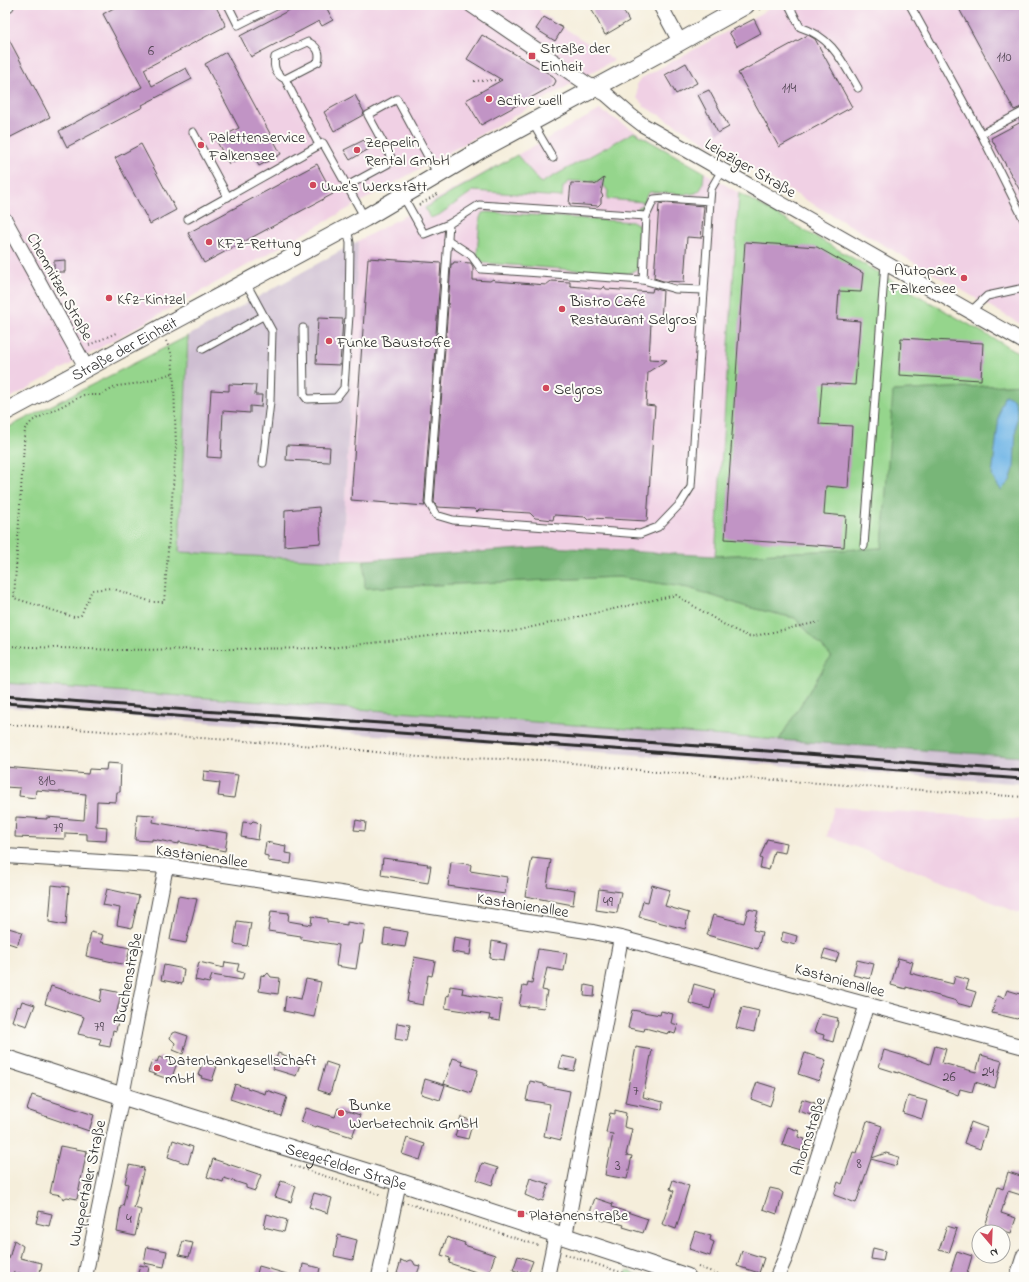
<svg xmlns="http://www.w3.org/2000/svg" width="1029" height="1282" font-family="'Indie Flower',sans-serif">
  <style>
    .built { fill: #f0d0e4 }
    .industrial { fill: #cebed1 }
    .green { fill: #95d58c; stroke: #60805c }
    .forest { fill: #78b678; stroke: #527052 }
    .water { fill: #6fb5e6; stroke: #4d7088 }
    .building { fill: #c194c5 }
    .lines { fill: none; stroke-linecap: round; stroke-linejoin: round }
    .service-casing { stroke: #494845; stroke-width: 9 }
    .minor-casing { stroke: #494845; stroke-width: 16 }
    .tertiary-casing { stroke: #494845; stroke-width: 19 }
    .path { stroke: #494845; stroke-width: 2; stroke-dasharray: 1 3; stroke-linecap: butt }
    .service { stroke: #fff; stroke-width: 7 }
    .minor { stroke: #fff; stroke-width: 14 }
    .tertiary { stroke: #fff; stroke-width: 17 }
    .rail { stroke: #2b2b2b; stroke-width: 3 }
    .poi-dot { fill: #d1495b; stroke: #fdfcf7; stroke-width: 1.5 }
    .labels { text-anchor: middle; stroke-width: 4; stroke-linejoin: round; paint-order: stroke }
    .number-label { font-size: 14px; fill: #504552 }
    .poi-label { font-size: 16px; fill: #2b2b2b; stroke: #fdfcf7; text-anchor: start }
    .street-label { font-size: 16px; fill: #2b2b2b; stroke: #fdfcf7 }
  </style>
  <rect width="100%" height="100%" fill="#fdfcf7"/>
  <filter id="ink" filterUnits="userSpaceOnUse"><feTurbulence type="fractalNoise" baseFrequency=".025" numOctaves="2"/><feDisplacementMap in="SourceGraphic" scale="8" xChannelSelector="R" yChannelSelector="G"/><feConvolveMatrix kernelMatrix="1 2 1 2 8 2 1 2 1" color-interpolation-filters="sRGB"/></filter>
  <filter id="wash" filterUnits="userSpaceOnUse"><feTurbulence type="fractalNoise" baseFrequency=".012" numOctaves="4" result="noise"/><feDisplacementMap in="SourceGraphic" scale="16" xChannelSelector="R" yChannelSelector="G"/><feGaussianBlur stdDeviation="0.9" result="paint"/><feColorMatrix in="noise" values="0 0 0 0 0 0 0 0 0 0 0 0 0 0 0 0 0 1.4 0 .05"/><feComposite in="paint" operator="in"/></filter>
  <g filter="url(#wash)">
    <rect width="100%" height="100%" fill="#f5eedb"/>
    <g class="built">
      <polygon points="5,5 537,5 541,13 614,60 5,401"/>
      <polygon points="776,5 1024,5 1024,326 645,107 637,98 637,84 640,79"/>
      <polygon points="600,110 739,193 715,556 550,547 342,561 358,241"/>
      <polygon points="834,807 1024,820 1024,915 879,856 827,836"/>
    </g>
    <g class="industrial">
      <polygon points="358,241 342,561 179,552 188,336"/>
      <polygon points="5,683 1024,757 1024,784 5,707"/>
    </g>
    <g class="green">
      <path d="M634 132 704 172C703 193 699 195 679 194 669 193 660 192 650 192L646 196 644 206 638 211 636 210 643 204V202L607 199 608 191 601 182 570 181 563 187 562 197 473 191 439 215 430 218 425 208 517 155 541 183Z"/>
      <polygon points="739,193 1024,356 1024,384 894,391 882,548 715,556"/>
      <polygon points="487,212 633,222 638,224 639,229 637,269 628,274 484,263 479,260 477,254 480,218 482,213"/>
      <polygon points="188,336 179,552 342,561 364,560 366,588 618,577 689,588 747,607 795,618 831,656 779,740 5,683 5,429"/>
      <polygon points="627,1270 644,1277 625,1277"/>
    </g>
    <polygon class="forest" points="1024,384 1024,757 779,740 831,656 795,618 747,607 689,588 618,577 365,588 364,560 550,547 715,556 882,548 893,391"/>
    <polygon class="water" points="1005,395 1014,399 1017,408 1014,469 1010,481 1001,490 992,476 1000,407"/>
    <g id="blocks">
      <g class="building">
        <polygon points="119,5 215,5 226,26 144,69 152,86 186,68 192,79 142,105 143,107 67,147 59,131 142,87 103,14"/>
        <polygon points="299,5 325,5 333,20 322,26 319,21 251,57 240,36"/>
        <polygon points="601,5 620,5 629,21 605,35 592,10"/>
        <polygon points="957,5 1024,5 1024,106 1014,110"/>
        <polygon points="544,17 563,28 555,41 536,29"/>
        <polygon points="754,19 761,33 737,46 729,32"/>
        <polygon points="5,32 50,117 5,140"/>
        <polygon points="482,35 553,76 556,81 554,85 481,125 466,100 502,80 467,59"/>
        <polygon points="808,35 815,39 852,107 779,147 738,73"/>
        <polygon points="226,52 281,154 259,166 251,152 229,164 216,140 239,128 205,64"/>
        <polygon points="686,63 697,83 676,94 665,75"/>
        <polygon points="709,90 729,127 718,133 698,95"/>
        <polygon points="355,95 364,112 363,115 334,131 324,112"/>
        <polygon points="1024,117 1024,198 991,138 1021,122 1019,119"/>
        <polygon points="364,140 369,149 350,160 344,150"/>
        <polygon points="141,144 176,210 150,224 115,158"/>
        <polygon points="317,164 333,194 204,263 188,233"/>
        <polygon points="604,178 601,193 603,196 601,198 601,203 598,206 569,204 571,183 594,184 595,185"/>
        <polygon points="665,203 704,206 701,238 687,237 684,282 663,281 654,278 659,204"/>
        <polygon points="745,242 817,247 863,273 861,292 839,291 837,319 860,321 855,385 822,383 820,409 819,424 852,426 848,488 826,486 824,514 846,516 844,547 725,539"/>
        <polygon points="368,258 441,263 424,503 425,506 351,500"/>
        <polygon points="65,260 65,272 54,272 54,261"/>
        <polygon points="454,262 471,263 473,267 473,280 490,281 493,279 495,281 546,285 551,281 570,282 570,286 601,289 604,286 606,289 652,292 653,288 663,291 661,321 651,322 649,359 667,360 648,372 646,405 655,406 647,521 591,518 588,520 585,517 554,515 553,520 535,518 530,513 479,510 477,512 474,509 437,507 434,502 451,264 453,264"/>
        <polygon points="318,318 343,319 340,365 316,364"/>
        <polygon points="901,338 983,343 981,380 899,375"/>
        <polygon points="229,384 256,385 255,395 262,395 261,407 250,406 250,413 223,411 221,458 207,457 211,390 229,391"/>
        <polygon points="287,445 330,447 329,462 286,460"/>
        <polygon points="319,507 321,543 284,546 285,510"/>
        <polygon points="107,763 121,764 120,792 117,792 116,802 97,801 96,826 107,827 106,841 87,840 87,834 65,833 65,839 15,837 16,817 47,819 47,817 84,820 86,794 36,790 35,798 19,796 20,788 5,787 5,767 88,774 89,769 106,770"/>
        <polygon points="204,771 238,775 234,798 218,796 220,783 203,781"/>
        <polygon points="137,814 154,815 153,822 188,828 188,827 228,833 225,851 179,842 179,844 152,839 152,841 135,840"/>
        <polygon points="356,820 366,822 365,831 354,830"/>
        <polygon points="253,821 257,822 260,825 258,840 241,837 243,822 251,823"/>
        <polygon points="767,839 787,843 785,853 774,851 769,870 760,868 762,859 760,858"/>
        <polygon points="266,842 286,846 285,853 292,854 291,864 268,861 268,856 264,855"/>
        <polygon points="383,858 428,864 427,866 431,866 428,883 381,875"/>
        <polygon points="532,858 551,860 547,886 575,890 573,905 525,896"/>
        <polygon points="451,862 470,864 471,865 470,871 507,877 505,894 448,886"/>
        <polygon points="52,885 69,887 66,925 49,922"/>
        <polygon points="652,885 670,890 665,906 689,913 685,929 639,917 643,901 648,902"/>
        <polygon points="107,889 139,896 132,928 117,925 120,908 103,905"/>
        <polygon points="599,889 621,892 617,913 596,910"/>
        <polygon points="178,896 197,899 186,943 170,940"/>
        <polygon points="748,909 758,911 753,930 762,932 758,949 707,935 713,915 744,923"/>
        <polygon points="271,911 289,913 288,921 311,925 312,916 327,919 327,922 347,925 347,922 365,925 362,944 360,944 356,969 336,966 339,945 301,939 301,936 268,931"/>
        <polygon points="237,921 251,923 247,946 234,944"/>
        <polygon points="5,927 22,932 17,946 5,942"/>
        <polygon points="385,928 408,932 405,947 383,944"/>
        <polygon points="91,932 103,935 101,942 130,948 126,965 86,956"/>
        <polygon points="783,932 797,936 795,945 781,941"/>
        <polygon points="454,937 472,940 470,955 452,952"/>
        <polygon points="492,941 507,944 504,960 490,958"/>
        <polygon points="538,949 567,953 564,971 547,968 542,990 547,991 544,1008 528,1006 528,1007 519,1006 523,986 527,987 528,982 532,983"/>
        <polygon points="825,949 839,953 836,962 822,958"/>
        <polygon points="414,957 435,961 432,976 428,975 423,1005 407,1002"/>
        <polygon points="898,958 913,962 910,973 953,984 955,976 969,980 966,989 976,992 971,1007 956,1003 957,1001 906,987 906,989 891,985"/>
        <polygon points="857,960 874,964 870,979 853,975"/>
        <polygon points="199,962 224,968 225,962 239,964 237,971 244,973 242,980 212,975 209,983 195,980"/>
        <polygon points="164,965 184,969 182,984 161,980"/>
        <polygon points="268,973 271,977 280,978 278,994 259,991 261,975 265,976"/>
        <polygon points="306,979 321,982 314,1017 284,1011 286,996 301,999"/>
        <polygon points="694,984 715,990 710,1009 689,1003"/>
        <polygon points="585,985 595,987 594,997 584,996"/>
        <polygon points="51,986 100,1002 102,989 121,993 115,1020 118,1021 116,1031 113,1030 110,1047 99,1045 101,1039 78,1034 84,1017 45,1004"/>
        <polygon points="450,986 463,988 462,993 502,1000 499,1021 489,1019 490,1015 445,1008 447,995 449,996"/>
        <polygon points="1007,990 1024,995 1024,1019 1018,1018 1017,1019 992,1013 997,996 1004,998"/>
        <polygon points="22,1001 35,1005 27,1026 12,1021 17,1006 20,1007"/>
        <polygon points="742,1007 759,1011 754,1032 736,1028"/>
        <polygon points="632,1010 660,1015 661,1011 673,1014 671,1023 678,1025 675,1034 669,1032 668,1034 645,1028 644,1031 628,1028"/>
        <polygon points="821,1014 838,1018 837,1022 838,1022 833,1042 823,1039 824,1035 814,1032 819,1017 820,1017"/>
        <polygon points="397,1023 410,1025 407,1041 395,1039"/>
        <polygon points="176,1032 188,1036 183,1054 173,1050 175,1043 170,1038 172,1033"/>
        <polygon points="935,1046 946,1049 942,1063 976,1072 981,1055 1002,1061 995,1088 975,1082 972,1092 960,1089 958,1095 898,1072 898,1073 879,1067 884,1050 908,1057 908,1056 930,1064"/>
        <polygon points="636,1047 652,1050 643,1097 663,1102 662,1110 625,1103"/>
        <polygon points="278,1053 301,1061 296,1076 273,1069"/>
        <polygon points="805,1053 826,1060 819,1081 798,1074"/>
        <polygon points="562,1056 577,1059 574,1071 559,1068"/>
        <polygon points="159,1057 177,1063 171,1080 148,1072 152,1061 157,1062"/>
        <polygon points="453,1058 463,1061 462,1065 478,1070 471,1093 444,1084"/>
        <polygon points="326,1062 338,1066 330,1094 318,1090"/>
        <polygon points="206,1063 217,1066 212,1081 201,1078 202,1076 198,1075 202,1064 206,1065"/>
        <polygon points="425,1079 445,1085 440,1100 421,1094"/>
        <polygon points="530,1081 544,1084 544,1086 570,1091 561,1140 544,1136 550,1104 526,1100"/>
        <polygon points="757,1082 776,1088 770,1106 751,1099"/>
        <polygon points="235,1084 265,1094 266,1090 287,1097 281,1116 230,1099"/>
        <polygon points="32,1095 94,1115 89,1131 27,1110"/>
        <polygon points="908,1096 927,1101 922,1119 903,1113"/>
        <polygon points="802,1099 815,1103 811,1115 798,1111"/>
        <polygon points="306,1108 335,1117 338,1108 360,1115 352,1137 317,1126 316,1127 301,1122"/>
        <polygon points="615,1110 626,1113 624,1127 632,1129 626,1155 632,1156 627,1179 605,1175 613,1134 606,1133 610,1113 615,1114"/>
        <polygon points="461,1117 473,1121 468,1139 455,1136"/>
        <polygon points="867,1121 882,1126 872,1158 886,1153 899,1157 896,1166 871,1159 856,1203 834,1195 838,1182 842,1184 853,1152 857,1153"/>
        <polygon points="971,1122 987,1128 980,1149 964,1143"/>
        <polygon points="788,1127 799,1131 798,1137 805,1139 802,1151 782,1145"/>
        <polygon points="407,1138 425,1144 420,1160 402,1154"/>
        <polygon points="173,1140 193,1147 188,1164 168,1157"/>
        <polygon points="60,1146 87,1151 77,1199 67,1197 63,1199 61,1195 50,1193"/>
        <polygon points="213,1159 261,1175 255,1191 246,1188 246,1185 224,1178 223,1182 207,1177"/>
        <polygon points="482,1163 498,1168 492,1185 477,1180"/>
        <polygon points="129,1165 144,1168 134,1208 141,1210 135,1236 117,1232 121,1206 123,1206 128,1184 125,1183"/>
        <polygon points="1008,1172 1024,1177 1024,1196 1008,1191 1001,1213 1016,1218 1011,1233 997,1229 996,1232 983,1232 998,1187 1003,1189"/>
        <polygon points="530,1178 549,1184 543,1201 540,1200 539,1201 525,1195"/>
        <polygon points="673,1180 689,1186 676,1229 662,1224 674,1191 670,1189"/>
        <polygon points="281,1181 296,1186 291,1202 275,1197"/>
        <polygon points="770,1188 779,1190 783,1193 777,1214 763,1209"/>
        <polygon points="314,1193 332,1198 328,1213 309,1207"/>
        <polygon points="595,1198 613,1204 612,1207 648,1219 643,1233 623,1227 624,1225 606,1220 604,1221 589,1215"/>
        <polygon points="39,1211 52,1214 49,1226 36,1223"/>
        <polygon points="267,1214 287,1220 284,1232 264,1227"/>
        <polygon points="947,1226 957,1229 949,1253 939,1250"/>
        <polygon points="695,1231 711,1236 710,1240 714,1242 710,1256 689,1249"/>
        <polygon points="338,1235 357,1240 353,1260 334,1256"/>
        <polygon points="447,1237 465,1243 464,1245 495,1255 488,1276 449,1263 450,1258 441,1255"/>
        <polygon points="14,1240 23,1246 20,1258 42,1263 39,1277 14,1272 12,1277 5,1277 5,1258 9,1259"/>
        <polygon points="183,1241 193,1243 189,1257 179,1255"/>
        <polygon points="147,1247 167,1251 164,1267 144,1263"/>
        <polygon points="873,1248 885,1251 883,1261 871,1259"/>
        <polygon points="742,1251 764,1258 759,1273 737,1266"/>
        <polygon points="957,1251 972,1256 966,1277 949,1277"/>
        <polygon points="518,1256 533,1261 528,1274 513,1270"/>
        <polygon points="401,1260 405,1262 410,1260 413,1261 415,1265 420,1266 416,1277 396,1277"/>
        <polygon points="303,1264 320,1268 318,1277 301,1277"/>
        <polygon points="140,1265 149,1267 147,1277 137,1277"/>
        <polygon points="259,1266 287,1274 287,1277 256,1277"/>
      </g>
    </g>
  </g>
  <g filter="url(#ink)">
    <use href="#blocks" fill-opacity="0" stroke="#494845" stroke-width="1"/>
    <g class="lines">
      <defs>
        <g id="service">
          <polyline points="228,5 238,25 278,5"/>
          <path d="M789 5 800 27C832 37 842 61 858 88"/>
          <polyline points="910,5 981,134 1024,111"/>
          <path d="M285 79 318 62C321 53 317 46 308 42L275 57C273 67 276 75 285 79L319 145"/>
          <polyline points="532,122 553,158"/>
          <polyline points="193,132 228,197"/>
          <polyline points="981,134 1024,220"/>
          <polyline points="347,186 393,161 368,115 397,99 438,175"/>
          <polyline points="403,196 424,234 449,224"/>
          <polyline points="710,201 665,198 654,199 646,216 479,205 449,224 429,503 436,515 453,520 640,534 658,527 681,503 691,487 710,201 711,189 722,170"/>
          <polyline points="188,219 323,143 365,218"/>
          <polyline points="448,240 471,255 481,269 643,280 675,289 704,290"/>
          <polyline points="643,280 646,216"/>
          <polyline points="246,283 272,331 270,402 263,463"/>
          <polyline points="970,312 987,296 1024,288"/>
          <polyline points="303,328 304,395 307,399 336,398 344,388 349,315 350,243 347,228"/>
          <polyline points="203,349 263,316"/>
          <polyline points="864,546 885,263"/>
        </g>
        <g id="minor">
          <polyline points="471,5 587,84 606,94 630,115 643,125 1024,342"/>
          <polyline points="660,5 680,42"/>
          <polyline points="5,6 7,5"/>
          <polyline points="5,220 87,369"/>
          <polyline points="5,856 166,866 593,932 621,938 1024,1047"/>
          <polyline points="565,1236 621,938"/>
          <polyline points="85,1277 122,1096 166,866"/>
          <polyline points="379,1277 399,1182"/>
          <polyline points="547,1277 556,1234"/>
          <polyline points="777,1277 786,1256 867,1004"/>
          <polyline points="1017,1277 1024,1255"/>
        </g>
        <g id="tertiary">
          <path id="s1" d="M5 412 365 218 480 150 680 42 746 5"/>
          <path id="s2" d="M5 1058 122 1096 399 1182 687 1277"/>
        </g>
      </defs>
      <use href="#service" class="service-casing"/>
      <use href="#minor" class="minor-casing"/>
      <use href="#tertiary" class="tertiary-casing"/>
      <g class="path">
        <polyline points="759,10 769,5"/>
        <polyline points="474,81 499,80"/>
        <polyline points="419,205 437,194"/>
        <polyline points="166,341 172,355 174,383 176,447 164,602 152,602 111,588 92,590 81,615 74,617 14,598 25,429 32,421 84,395 101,395 117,386 141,383 173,373"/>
        <polyline points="89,345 116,333"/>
        <polyline points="5,646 117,650 330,648 480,630 510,632 676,595 728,627 750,637 819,622"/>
        <polyline points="5,724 342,748 418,757 544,760 657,772 1024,797"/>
        <polyline points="291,1165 382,1195"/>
        <polyline points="407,1203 540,1246"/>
        <polyline points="565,1254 635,1277"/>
        <polyline points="698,1267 727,1277"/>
      </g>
      <use href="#service" class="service"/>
      <use href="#minor" class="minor"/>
      <use href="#tertiary" class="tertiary"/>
      <g class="rail">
        <polyline points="5,696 188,710 410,725 781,752 1024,771"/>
        <path d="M5 703C345 729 684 755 1024 779"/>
      </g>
    </g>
  </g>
  <g class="poi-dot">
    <rect x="528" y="52" width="8" height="8" rx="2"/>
    <circle cx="489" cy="99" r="4"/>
    <circle cx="201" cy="145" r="4"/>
    <circle cx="357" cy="150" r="4"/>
    <circle cx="313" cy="185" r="4"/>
    <circle cx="209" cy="242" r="4"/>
    <circle cx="964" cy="278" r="4"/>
    <circle cx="109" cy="298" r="4"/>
    <circle cx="562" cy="309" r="4"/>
    <circle cx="329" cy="341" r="4"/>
    <circle cx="546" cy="388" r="4"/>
    <circle cx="157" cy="1068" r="4"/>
    <circle cx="341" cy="1113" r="4"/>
    <rect x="517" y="1210" width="8" height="8" rx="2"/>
  </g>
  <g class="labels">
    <g class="number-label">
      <text x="151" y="55">6</text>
      <text x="1004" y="61">110</text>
      <text x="789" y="92">114</text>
      <text x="47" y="785">81b</text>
      <text x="58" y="832">79</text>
      <text x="608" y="906">49</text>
      <text x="99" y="1031">79</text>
      <text x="988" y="1076">24</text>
      <text x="949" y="1081">26</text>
      <text x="636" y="1095">7</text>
      <text x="859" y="1168">8</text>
      <text x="618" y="1170">3</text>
      <text x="129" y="1223">4</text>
    </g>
    <g class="poi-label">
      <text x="540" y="53">Straße der<tspan x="540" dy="18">Einheit</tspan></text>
      <text x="497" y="105">active well</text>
      <text x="209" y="142">Palettenservice<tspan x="209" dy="18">Falkensee</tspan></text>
      <text x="365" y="147">Zeppelin<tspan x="365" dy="18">Rental GmbH</tspan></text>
      <text x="321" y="191">Uwe's Werkstatt</text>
      <text x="217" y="248">KFZ-Rettung</text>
      <text x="956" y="275" text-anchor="end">Autopark<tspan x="956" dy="18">Falkensee</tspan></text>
      <text x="117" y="304">Kfz-Kintzel</text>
      <text x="570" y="306">Bistro Café<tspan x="570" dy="18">Restaurant Selgros</tspan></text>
      <text x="337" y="347">Funke Baustoffe</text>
      <text x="554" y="394">Selgros</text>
      <text x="165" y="1065">Datenbankgesellschaft<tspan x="165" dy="18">mbH</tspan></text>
      <text x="349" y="1110">Bunke<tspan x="349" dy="18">Werbetechnik GmbH</tspan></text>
      <text x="529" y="1220">Platanenstraße</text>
    </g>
    <g class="street-label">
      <text transform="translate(751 167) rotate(30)" y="6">Leipziger Straße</text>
      <text transform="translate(61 286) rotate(61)" y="6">Chemnitzer Straße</text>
      <text dy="6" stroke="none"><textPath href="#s1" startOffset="135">Straße der Einheit</textPath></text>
      <text transform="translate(202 855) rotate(8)" y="6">Kastanienallee</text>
      <text transform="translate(523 904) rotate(9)" y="6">Kastanienallee</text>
      <text transform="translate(127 978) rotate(-79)" y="6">Buchenstraße</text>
      <text transform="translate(840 979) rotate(15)" y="6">Kastanienallee</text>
      <text transform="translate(807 1136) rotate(-72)" y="6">Ahornstraße</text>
      <text dy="6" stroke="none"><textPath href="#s2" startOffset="358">Seegefelder Straße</textPath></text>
      <text transform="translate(86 1183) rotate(-78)" y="6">Wuppertaler Straße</text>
    </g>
  </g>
  <rect width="1029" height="1282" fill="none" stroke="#fdfcf7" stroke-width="20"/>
  <g transform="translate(991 1244) rotate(161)"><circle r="19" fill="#fdfcf7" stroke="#a9a8a5"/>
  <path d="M0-3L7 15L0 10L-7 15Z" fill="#d1495b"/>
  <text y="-6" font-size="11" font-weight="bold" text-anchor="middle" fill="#2b2b2b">N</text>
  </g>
</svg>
